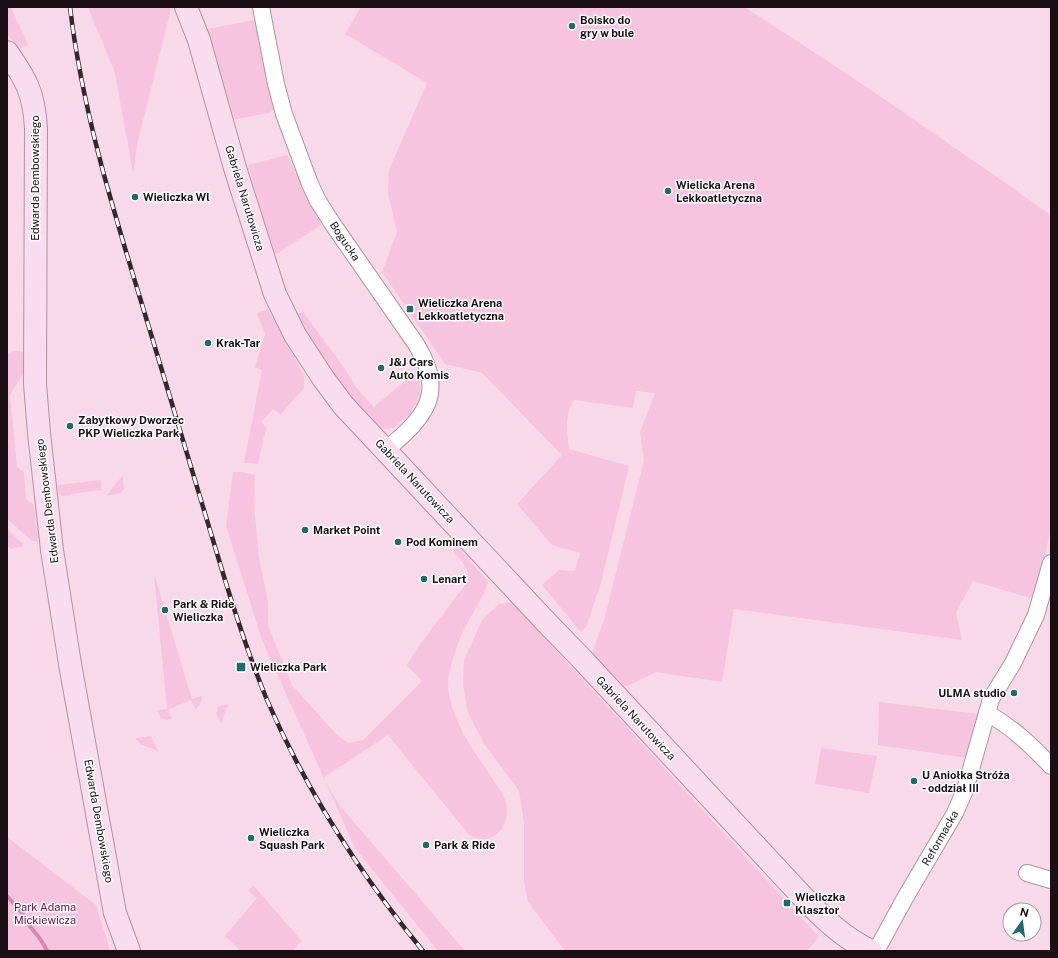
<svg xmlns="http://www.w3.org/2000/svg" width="1058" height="958" font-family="'Public Sans',sans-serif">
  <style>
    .green { fill: #f6c4de }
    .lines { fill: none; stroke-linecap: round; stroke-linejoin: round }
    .stream { stroke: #d688b3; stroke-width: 4 }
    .street-casing { stroke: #af93a1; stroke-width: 18 }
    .secondary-casing { stroke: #af93a1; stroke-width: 24 }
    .street { stroke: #fff; stroke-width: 16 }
    .secondary { stroke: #f9dced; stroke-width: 22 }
    .rail-casing { stroke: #34272e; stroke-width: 4.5 }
    .rail { stroke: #fff; stroke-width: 3; stroke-dasharray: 9; stroke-linecap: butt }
    .poi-dot { fill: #1e6b6b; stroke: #fff; stroke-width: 1.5 }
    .labels { text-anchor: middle; stroke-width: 3; stroke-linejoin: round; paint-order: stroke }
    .poi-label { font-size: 11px; font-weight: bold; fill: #190f15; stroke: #fff; text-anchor: start }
    .street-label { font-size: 11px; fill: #190f15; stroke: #fff }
    .park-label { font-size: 11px; fill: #6a0c4b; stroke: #fff }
  </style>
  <rect width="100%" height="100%" fill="#f8d9e9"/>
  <g class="green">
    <polygon points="7,7 11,7 28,45 19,49 7,34"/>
    <polygon points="88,7 169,7 171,9 138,141 133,173 115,73"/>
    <path d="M361 7H744C849 73 950 144 1051 215V527L1042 570 1034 599 973 581 956 613 962 640 734 609 722 682 656 672 625 687 592 653 605 617 644 461 640 432 655 393 636 391 633 408 574 400C564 418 567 430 569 449L629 466 601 583 586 627 581 632 542 585 559 570 575 571 580 553 552 545 517 504 562 455 482 373 445 364 382 272 397 232 388 193 389 170 427 83 345 34Z"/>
    <polygon points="255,20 275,109 269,113 237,119 234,119 207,29"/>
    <polygon points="287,155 321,225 278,253 273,255 248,165"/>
    <polygon points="268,309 304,376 304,388 280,415 273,409 261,422 267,428 265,432 258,464 244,463 262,370 255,367 265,334 257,313"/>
    <path d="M303 312 343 366 355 386 375 409 374 407 419 369 420 394 410 414 394 428 381 429C370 418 359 407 349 396 328 372 310 342 296 314Z"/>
    <polygon points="14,351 24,352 23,374 10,395 17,467 24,472 26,499 34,505 38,542 32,541 7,519 7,355"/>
    <path d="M233 472H243L255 475 254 505 259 558 268 602V625L292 685 337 735 348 743 363 740 422 681 407 665 418 647 458 594C477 575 466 568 453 550L457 546 488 582C482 601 470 616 462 634 457 644 454 655 451 666 450 671 448 676 448 681 448 715 470 745 488 772 494 782 503 792 506 803 510 818 502 836 486 839 480 840 474 837 469 835L388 735 323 778 340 806 465 951H438L355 848 262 640 226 526Z"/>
    <polygon points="123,475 124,489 121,493 106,496"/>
    <polygon points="101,480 101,490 71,494 71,495 64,496 60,495 58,490 57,485"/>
    <polygon points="7,529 23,544 23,546 11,549 7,545"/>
    <path d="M154 574 192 699 202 696C202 702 200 705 195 709L191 700 168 710 172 719 166 720 161 718 157 710 167 709Z"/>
    <polygon points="512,602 819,937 807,951 565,951 528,902 524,882 524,822 519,791 485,745 468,713 463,685 464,660 482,620 499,604"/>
    <polygon points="879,702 979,714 967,758 878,745"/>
    <polygon points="228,704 221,724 216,713 218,711 217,707"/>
    <polygon points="151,736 158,751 142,745 135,738"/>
    <polygon points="821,748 877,756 869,793 815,784"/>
    <polygon points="7,837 96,905 110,951 7,951"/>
    <polygon points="253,885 302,941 292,951 241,951 225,936 257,898 248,891"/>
  </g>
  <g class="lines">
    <polyline class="stream" points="7,896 23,914 28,924 38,936 44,945 47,951"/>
    <defs>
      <g id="street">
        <path d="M261 7 276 84 284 114 310 184 318 201 332 223 416 344C447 394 425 417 386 450"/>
        <path d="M987 713C1012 727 1031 745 1051 766"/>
        <polyline points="1027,873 1051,880"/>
        <polyline points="876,951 905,898 955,813 965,790 991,699 1013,663 1036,615 1051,563"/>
      </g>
      <g id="secondary">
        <path d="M186 7 199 40 235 168 275 294 295 335 323 378 343 405 547 623 581 658 801 895C822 917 843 938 871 951"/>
        <path d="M7 52C26 79 34 93 36 128L35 384 39 433 52 550 70 664 115 913 129 951"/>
      </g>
    </defs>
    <use href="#street" class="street-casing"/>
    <use href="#secondary" class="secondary-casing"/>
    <use href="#street" class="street"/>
    <use href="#secondary" class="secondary"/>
    <defs>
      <path id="rail" d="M70 7C84 126 123 240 157 354 178 423 198 491 219 560 233 607 248 654 267 700 307 792 360 874 423 951"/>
    </defs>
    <use href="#rail" class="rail-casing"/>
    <use href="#rail" class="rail"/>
  </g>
  <g class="poi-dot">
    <circle cx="572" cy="26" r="4"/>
    <circle cx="668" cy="191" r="4"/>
    <circle cx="135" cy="197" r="4"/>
    <rect x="406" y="305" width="8" height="8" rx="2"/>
    <circle cx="208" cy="343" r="4"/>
    <circle cx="381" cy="368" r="4"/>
    <circle cx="70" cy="426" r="4"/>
    <circle cx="305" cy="530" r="4"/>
    <circle cx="398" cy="542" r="4"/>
    <circle cx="424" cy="579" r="4"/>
    <circle cx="165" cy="610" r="4"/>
    <rect x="236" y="662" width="10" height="10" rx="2"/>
    <circle cx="1014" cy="693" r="4"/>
    <circle cx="914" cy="781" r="4"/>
    <circle cx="251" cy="838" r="4"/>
    <circle cx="426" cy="845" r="4"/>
    <rect x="783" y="899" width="8" height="8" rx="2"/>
  </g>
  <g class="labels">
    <g class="poi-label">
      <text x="580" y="24">Boisko do<tspan x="580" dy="13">gry w bule</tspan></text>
      <text x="676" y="189">Wielicka Arena<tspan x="676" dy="13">Lekkoatletyczna</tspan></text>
      <text x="143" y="201">Wieliczka Wl</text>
      <text x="418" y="307">Wieliczka Arena<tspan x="418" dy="13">Lekkoatletyczna</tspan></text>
      <text x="216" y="347">Krak-Tar</text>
      <text x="389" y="366">J&amp;J Cars<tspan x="389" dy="13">Auto Komis</tspan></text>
      <text x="78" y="424">Zabytkowy Dworzec<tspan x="78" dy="13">PKP Wieliczka Park</tspan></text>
      <text x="313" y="534">Market Point</text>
      <text x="406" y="546">Pod Kominem</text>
      <text x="432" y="583">Lenart</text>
      <text x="173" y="608">Park &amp; Ride<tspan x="173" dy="13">Wieliczka</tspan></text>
      <text x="250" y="671">Wieliczka Park</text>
      <text x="1006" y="697" text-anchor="end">ULMA studio</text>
      <text x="922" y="779">U Aniołka Stróża<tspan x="922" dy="13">- oddział III</tspan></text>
      <text x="259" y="836">Wieliczka<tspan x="259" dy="13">Squash Park</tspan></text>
      <text x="434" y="849">Park &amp; Ride</text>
      <text x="795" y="901">Wieliczka<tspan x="795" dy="13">Klasztor</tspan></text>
    </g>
    <g class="street-label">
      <text transform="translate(35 178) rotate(-90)" y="4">Edwarda Dembowskiego</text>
      <text transform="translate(245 198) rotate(73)" y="4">Gabriela Narutowicza</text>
      <text transform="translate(345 241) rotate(56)" y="4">Bogucka</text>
      <text transform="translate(415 481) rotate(47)" y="4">Gabriela Narutowicza</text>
      <text transform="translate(47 501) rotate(-97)" y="4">Edwarda Dembowskiego</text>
      <text transform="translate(636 718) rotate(47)" y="4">Gabriela Narutowicza</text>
      <text transform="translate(99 821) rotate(80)" y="4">Edwarda Dembowskiego</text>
      <text transform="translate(940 838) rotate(-60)" y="4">Reformacka</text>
    </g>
    <g class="park-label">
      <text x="45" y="911">Park Adama<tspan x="45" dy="13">Mickiewicza</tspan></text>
    </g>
  </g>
  <rect width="1058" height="958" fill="none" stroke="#190f15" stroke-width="16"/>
  <g transform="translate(1022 922) rotate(14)"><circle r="19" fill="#ffffff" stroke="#a39fa1"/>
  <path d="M0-3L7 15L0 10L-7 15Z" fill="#1e6b6b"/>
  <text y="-6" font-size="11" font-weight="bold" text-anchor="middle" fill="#190f15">N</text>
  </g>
</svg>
